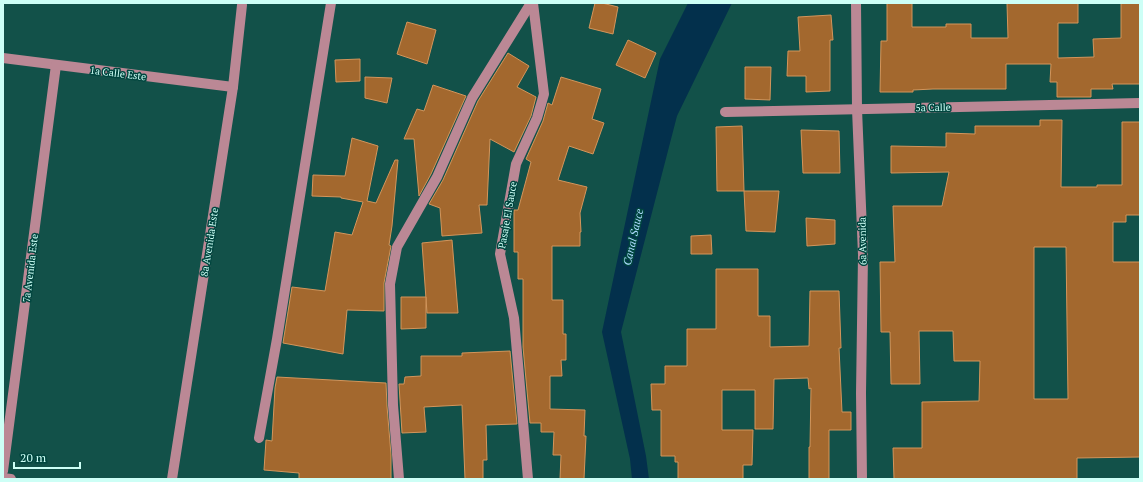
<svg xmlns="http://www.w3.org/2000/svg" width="1143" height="482" font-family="'PT Serif',serif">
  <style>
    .water { fill: #03304c }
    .building { fill: #a3682e; stroke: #d3955b; fill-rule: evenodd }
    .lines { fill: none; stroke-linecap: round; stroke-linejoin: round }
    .minor { stroke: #bb8895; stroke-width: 10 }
    .labels { text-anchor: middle; stroke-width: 3; stroke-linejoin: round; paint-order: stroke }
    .street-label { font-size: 10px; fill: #cdfff6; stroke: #00463f }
    .water-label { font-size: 11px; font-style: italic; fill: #acdafe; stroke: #00463f }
  </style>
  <rect width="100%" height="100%" fill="#125149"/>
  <polygon class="water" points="688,3 732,3 677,116 621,332 646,456 649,479 632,479 630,459 602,332 660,59"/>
  <g class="building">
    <polygon points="595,3 602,3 618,7 613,34 589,28"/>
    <polygon points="887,3 912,3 912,27 946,27 946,24 971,24 971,38 1008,38 1007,3 1078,3 1078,23 1058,23 1058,58 1094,57 1093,39 1121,38 1121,3 1140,3 1140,84 1112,84 1113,89 1091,89 1091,97 1057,97 1057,82 1050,82 1051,64 1006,64 1006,89 933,89 913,90 913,92 880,92 881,41 887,41"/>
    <polygon points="831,15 833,40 830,40 830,91 806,92 806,76 787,76 788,51 800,51 798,17"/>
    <polygon points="407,22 436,30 427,64 397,54"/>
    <polygon points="628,40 656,53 645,78 616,65"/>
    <polygon points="508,53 529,66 517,87 536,97 531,116 514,152 490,139 487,205 479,205 482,233 442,236 440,208 429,204 443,180 478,101"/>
    <polygon points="360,59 360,81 336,82 335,60"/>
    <polygon points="745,67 771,67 770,100 745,99"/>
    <polygon points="365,77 392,78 387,103 365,98"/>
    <polygon points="561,77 601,89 592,119 604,123 593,154 569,146 558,180 587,187 580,213 581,232 580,232 580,246 552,246 552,300 563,300 563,334 566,334 566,360 561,360 562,376 550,376 550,409 585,410 584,436 586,436 584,479 560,479 561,455 553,455 554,432 541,432 541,423 530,423 523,347 523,279 518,279 518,252 514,252 514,210 518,210 531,162 526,159 543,121 548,103 552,105"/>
    <polygon points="433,85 466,96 431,174 419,196 414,139 404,139 417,109 424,111"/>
    <path d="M1040 120H1062L1061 187H1097V185H1122V122H1140V215H1126V222H1113V262H1140V457L1077 458V479H894L893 448H922V402L979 401 980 361H954L953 331H919L920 384H891L890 332H881L880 262H895L893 206H942L949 172 891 173V146L946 147V133L975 134V126H1040ZM1034 247H1066L1068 399H1034Z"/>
    <polygon points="742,126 744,191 717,191 716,127"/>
    <polygon points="801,130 839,131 840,173 803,173"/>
    <polygon points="352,138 378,146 367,201 376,203 395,160 398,160 392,226 389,245 391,246 384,283 384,311 347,310 343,354 283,343 292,287 325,291 335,232 352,235 363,202 341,198 341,197 312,196 313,175 345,176"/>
    <polygon points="744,191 779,191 775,232 746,231"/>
    <polygon points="806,218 835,220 835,244 807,246"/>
    <polygon points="711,235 712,254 691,254 691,236"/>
    <polygon points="452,240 458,313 427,313 422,243"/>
    <polygon points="716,269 758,269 758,316 770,316 770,347 809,346 810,291 839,291 841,348 839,348 842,412 851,412 851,430 829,430 829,479 809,479 809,447 810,447 811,388 809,389 808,378 774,379 773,429 755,429 755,390 722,390 722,430 753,430 752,465 743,465 743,479 678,479 678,462 675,462 675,456 661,456 661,410 652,410 651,384 665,384 665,366 687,366 687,329 716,329"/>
    <polygon points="401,297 426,297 426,328 401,329"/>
    <polygon points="510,351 517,424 486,425 487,460 483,460 483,479 465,479 462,405 424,407 426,432 402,433 399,384 404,384 405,377 421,376 421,356 462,356 462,353"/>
    <polygon points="277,377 386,383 387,406 391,455 391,479 299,479 299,473 264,470 266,440 272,441 275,388"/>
  </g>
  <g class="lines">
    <g class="minor">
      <polyline points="856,3 857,109 863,255 861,393 862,479"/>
      <polyline points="3,58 233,87"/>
      <polyline points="725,112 1140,103"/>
      <polyline points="259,438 277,339 331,3"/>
      <polyline points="3,471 56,65"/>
      <polyline points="3,478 11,479"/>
      <polyline points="172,479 233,87 242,5"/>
      <polyline points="399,479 393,405 390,284 397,247 437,177 472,98 531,3"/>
      <polyline points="528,479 514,318 500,254 516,164 537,118 544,94 533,3"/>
    </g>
  </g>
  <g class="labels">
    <g class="street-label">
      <text transform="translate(118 73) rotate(7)" y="4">1a Calle Este</text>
      <text transform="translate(933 107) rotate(-1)" y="4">5a Calle</text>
      <text transform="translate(507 215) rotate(-80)" y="4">Pasaje El Sauce</text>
      <text transform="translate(862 241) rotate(-91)" y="4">6a Avenida</text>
      <text transform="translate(209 242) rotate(-81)" y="4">8a Avenida Este</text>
      <text transform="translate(30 268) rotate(-83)" y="4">7a Avenida Este</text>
    </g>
    <g class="water-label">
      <text transform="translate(633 237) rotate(-77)" y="4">Canal Sauce</text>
    </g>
  </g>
  <rect width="1143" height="482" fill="none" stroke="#cdfff6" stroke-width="8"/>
  <path d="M14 462v6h66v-6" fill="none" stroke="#cdfff6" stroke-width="2"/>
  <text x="20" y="462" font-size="12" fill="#cdfff6" stroke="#00463f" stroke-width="3" paint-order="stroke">20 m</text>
</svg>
